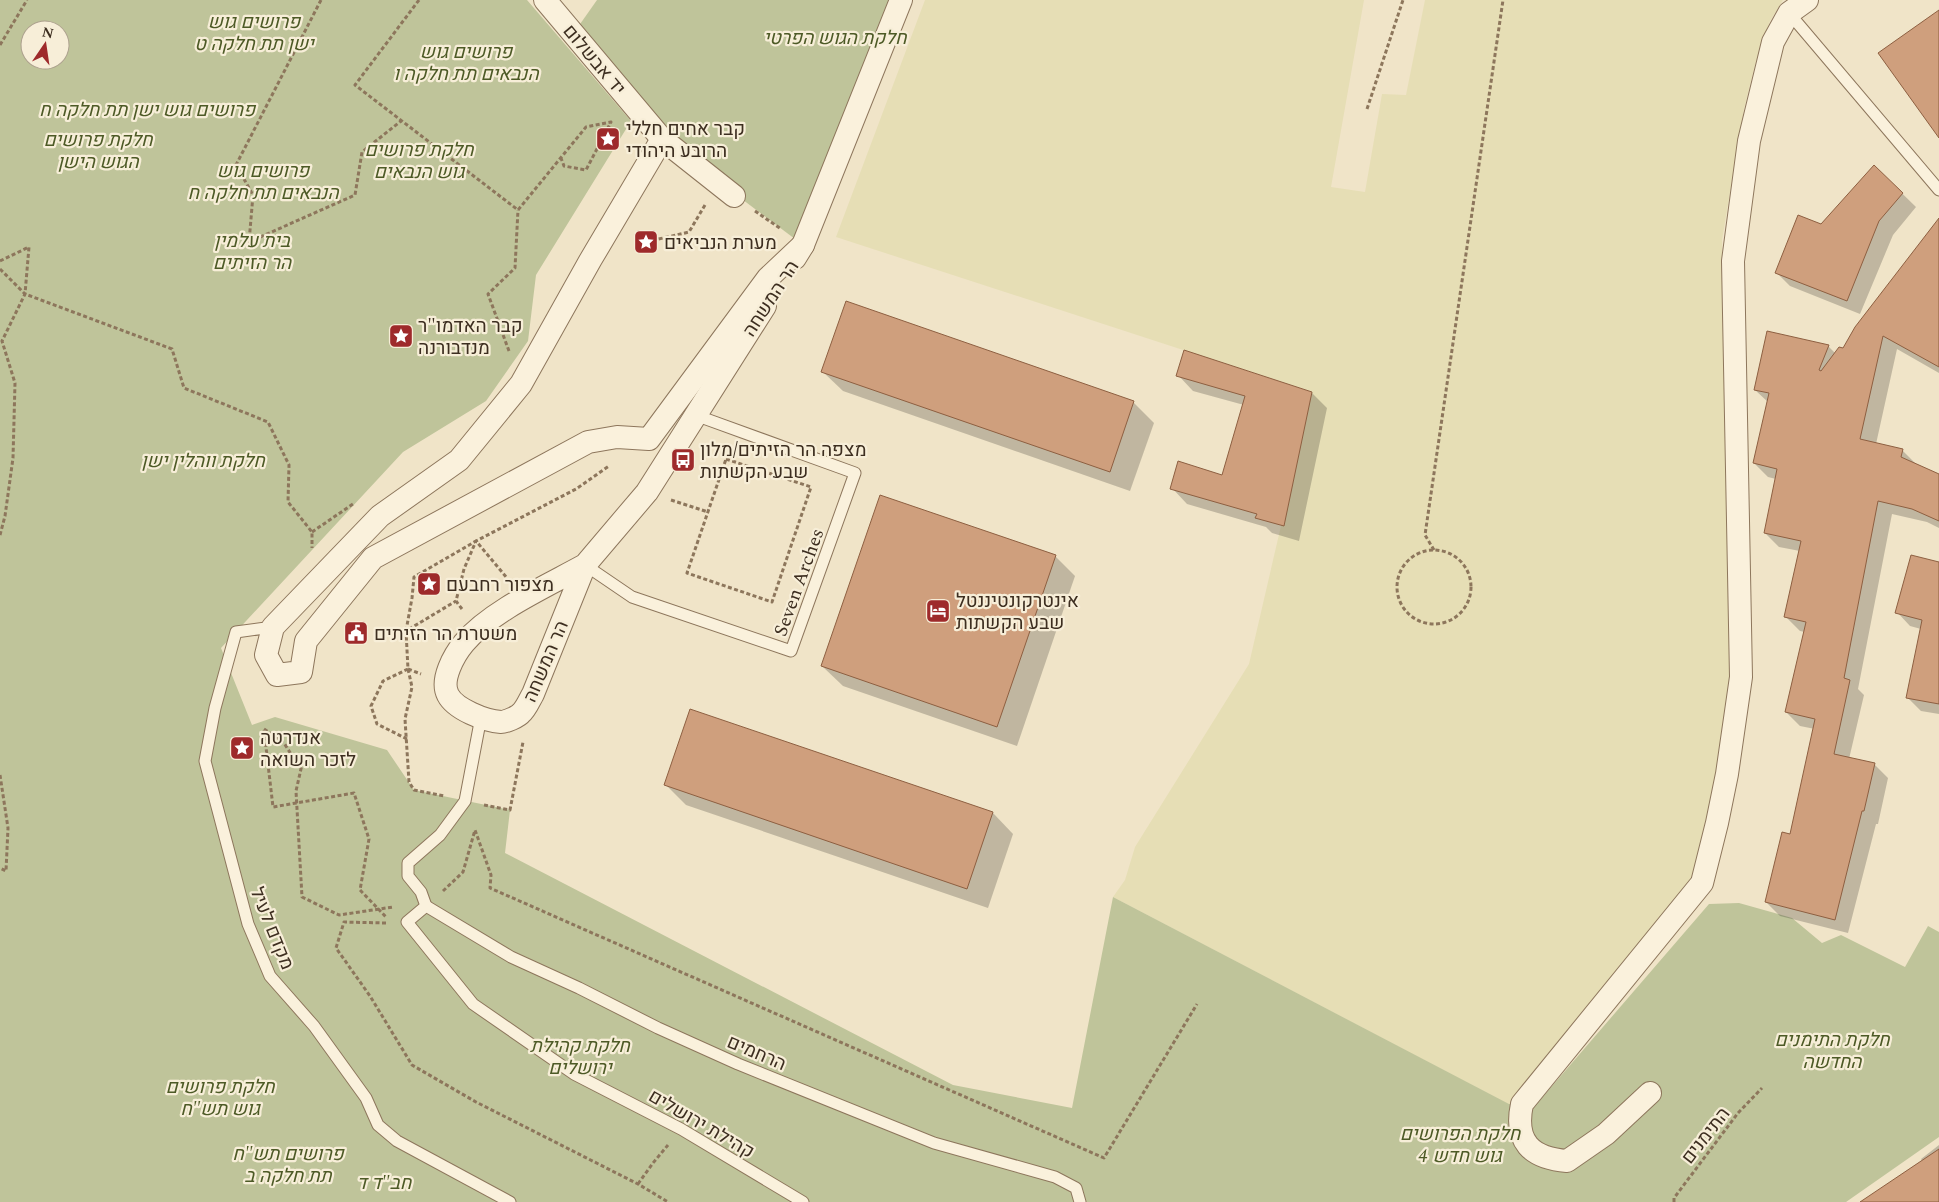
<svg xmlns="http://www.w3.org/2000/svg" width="1939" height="1202" font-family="Spectral,Heebo,serif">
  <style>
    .farmland { fill: #e6deb5 }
    .cemetery { fill: #bfc49a; fill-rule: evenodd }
    .shadow { fill: #0003 }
    .building { fill: #cf9f7d; stroke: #8d5f41 }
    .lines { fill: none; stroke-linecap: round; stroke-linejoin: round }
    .lane-casing { stroke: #8d765c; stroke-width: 13 }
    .street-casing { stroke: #8d765c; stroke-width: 24 }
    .path { stroke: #8d765c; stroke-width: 3; stroke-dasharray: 4 2.5; stroke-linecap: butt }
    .lane { stroke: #faf1dc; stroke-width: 11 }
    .street { stroke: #faf1dc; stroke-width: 22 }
    .labels { text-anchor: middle; stroke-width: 4.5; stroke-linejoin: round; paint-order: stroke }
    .park-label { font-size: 19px; font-style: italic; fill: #4d5a26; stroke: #f7eed8 }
    .street-label { font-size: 19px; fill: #3d2e20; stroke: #f7eed8 }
    .poi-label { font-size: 19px; fill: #3d2e20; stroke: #f7eed8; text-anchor: start }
  </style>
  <rect width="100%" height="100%" fill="#f0e4c8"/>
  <polygon class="farmland" points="925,0 1364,0 1331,187 1365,192 1382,94 1406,95 1425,0 1783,0 1770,21 1756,61 1744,109 1722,240 1730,634 1733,685 1711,821 1693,877 1510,1105 1113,897 1125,880 1135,847 1249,664 1312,392 836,237"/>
  <g class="cemetery">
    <path d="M0 0H527L631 121 536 275 528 341 486 401 403 452 221 648 252 725 275 717 387 750 414 790 510 810 505 853 953 1085 1072 1108 1113 897 1509 1104 1534 1107 1709 904 1739 903 1792 918 1822 943 1841 935 1905 967 1928 926 1939 932V1137L1846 1202H0ZM30 30H60V60H30Z"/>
    <polygon points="597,0 890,0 803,245 662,139 578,27"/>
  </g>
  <g class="shadow">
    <polygon points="1874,166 1916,207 1893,235 1860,314 1790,286 1776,272 1822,226"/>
    <polygon points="1939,238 1939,373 1897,349 1876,444 1902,450 1916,464 1939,475 1939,528 1927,522 1892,514 1858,689 1864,695 1849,759 1874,764 1888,778 1878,824 1876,824 1848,933 1780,916 1766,902 1791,835 1815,729 1800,726 1786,712 1805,632 1800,631 1786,617 1800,551 1779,547 1765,533 1776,479 1768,477 1754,463 1768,402 1755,390 1828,346 1836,354 1844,350"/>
    <polygon points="822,371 1133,402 1154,423 1130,491 843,391"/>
    <polygon points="1178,375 1312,393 1327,408 1299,541 1272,533 1266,527 1187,504 1172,488 1223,476 1244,405 1193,391"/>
    <polygon points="1055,556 1075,576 1017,746 843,686 822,666"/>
    <polygon points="1939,564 1939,714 1921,711 1908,698 1921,629 1910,626 1897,612"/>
    <polygon points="691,711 993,813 1013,834 988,908 686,805 666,785"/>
    <polygon points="1939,1145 1939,1202 1863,1202 1923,1162 1921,1159"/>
  </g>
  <g class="building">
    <polygon points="1939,10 1939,138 1878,53"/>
    <polygon points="1874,165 1903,193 1879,221 1847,301 1775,273 1798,215 1821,224"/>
    <polygon points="1939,218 1939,367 1883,336 1860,439 1903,449 1901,457 1939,474 1939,521 1912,509 1878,501 1844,678 1850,680 1834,754 1875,763 1864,811 1862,811 1835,920 1765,902 1782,832 1790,834 1815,719 1785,712 1806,622 1784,617 1801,541 1764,533 1777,469 1753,463 1769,393 1754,390 1767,331 1829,345 1819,370 1821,371 1839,347 1843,348 1855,327"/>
    <polygon points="846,301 1134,401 1110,472 821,372"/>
    <polygon points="1184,350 1312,392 1284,526 1255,518 1257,514 1170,489 1178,461 1222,475 1245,396 1176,376"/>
    <polygon points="880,495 1056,555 997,727 821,666"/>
    <polygon points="1911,555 1939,562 1939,704 1906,698 1922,620 1895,613"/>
    <polygon points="690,709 993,812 967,889 664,785"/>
    <polygon points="1939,1149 1939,1202 1860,1202"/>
  </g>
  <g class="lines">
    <defs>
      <g id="lane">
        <polyline points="1789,13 1939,190"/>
        <polyline points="585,565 632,597 791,651 855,473 695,415"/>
        <polyline points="273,627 236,632 215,708 205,761 248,924 270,976 314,1026 366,1098 378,1125 397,1141 510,1202"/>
        <polyline points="481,717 465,801 440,835 408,863 408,876 421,892 426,906 407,922 473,1004 574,1074 681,1129 803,1202"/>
        <polyline points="426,906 511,957 579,988 658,1028 738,1064 934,1143 1055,1177 1076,1188 1080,1202"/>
      </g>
      <g id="street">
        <polyline points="545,0 662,139 734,196"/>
        <polyline points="662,139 591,259 521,384 459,460 380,516 273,627 266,655 277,675 301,672 306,641 373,558 588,442 617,437 649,439 768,278 803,245"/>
        <polyline points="795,258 803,245 901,0"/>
        <path d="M585 565C547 586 491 611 464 643 454 655 440 680 448 695 455 709 485 721 501 722 505 722 518 717 521 713 526 709 530 699 533 694L585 565 647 492 765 306"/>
        <path d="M1650 1093 1606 1134 1567 1161C1531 1158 1514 1142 1522 1104L1702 883 1717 823 1727 774 1741 677 1733 261 1749 141 1773 42 1789 13 1807 0"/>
      </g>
    </defs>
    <use href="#lane" class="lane-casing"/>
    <use href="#street" class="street-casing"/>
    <g class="path">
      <polyline points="321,0 236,165 253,195 249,242 355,195 362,152 401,121"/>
      <polyline points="419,0 355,85 518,210 586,127 611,122 586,170 564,166 561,158"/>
      <polyline points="0,45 27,0"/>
      <polyline points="1367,109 1403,0"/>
      <polyline points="755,211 781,229"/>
      <polyline points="646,242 689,232 705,205"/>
      <polyline points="0,261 29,247 25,294 2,341 15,383 13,458 5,516 0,535"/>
      <polyline points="0,269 25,294 172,349 184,388 268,422 289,465 288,502 312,532 312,548"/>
      <polyline points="509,351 488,294 515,268 518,210"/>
      <polygon points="726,459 811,487 772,602 687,573"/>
      <polyline points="671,500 708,512"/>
      <polyline points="312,532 353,504"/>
      <polyline points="1434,550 1425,535 1503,0"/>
      <circle cx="1434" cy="587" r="37"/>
      <polyline points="462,609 456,601 464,569 476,541 576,489 609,466"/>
      <polyline points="406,631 412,598 414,577 476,541 507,578"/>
      <polyline points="408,669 412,687 405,719 409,782 414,790 444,796"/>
      <polyline points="408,669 421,674"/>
      <polyline points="264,729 284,743 291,754 303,760 296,791 302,897 339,915 393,907"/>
      <polyline points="264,730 273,807 354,793 369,839 360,890 387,918"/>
      <polyline points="407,739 377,724 371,706 383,681 408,669 406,631 456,601"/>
      <polyline points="0,775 8,828 6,871 0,868"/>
      <polyline points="484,805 510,810 523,742"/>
      <polyline points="443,891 463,872 475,830 491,875 490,888 1104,1158 1197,1004"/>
      <polyline points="386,923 344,922 336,948 370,996 412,1065 476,1102 638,1184 668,1202"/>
      <polyline points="638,1184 653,1163 668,1145"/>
      <polyline points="1674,1202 1674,1198 1738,1113 1762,1088"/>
    </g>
    <use href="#lane" class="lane"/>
    <use href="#street" class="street"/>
  </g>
  <defs>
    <symbol id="sight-square" viewBox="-11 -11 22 22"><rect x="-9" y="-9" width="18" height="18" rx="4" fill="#9e2a2b" stroke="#f7eed8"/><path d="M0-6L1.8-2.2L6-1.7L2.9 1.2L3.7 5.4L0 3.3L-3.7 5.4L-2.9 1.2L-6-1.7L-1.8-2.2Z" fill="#fff"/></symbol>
    <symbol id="bus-square" viewBox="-11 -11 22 22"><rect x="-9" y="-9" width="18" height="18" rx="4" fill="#9e2a2b" stroke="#f7eed8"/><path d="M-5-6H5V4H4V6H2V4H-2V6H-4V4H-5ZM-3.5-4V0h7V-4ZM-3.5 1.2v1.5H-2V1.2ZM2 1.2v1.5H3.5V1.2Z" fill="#fff"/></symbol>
    <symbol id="hotel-square" viewBox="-11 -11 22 22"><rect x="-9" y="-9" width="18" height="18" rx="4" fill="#9e2a2b" stroke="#f7eed8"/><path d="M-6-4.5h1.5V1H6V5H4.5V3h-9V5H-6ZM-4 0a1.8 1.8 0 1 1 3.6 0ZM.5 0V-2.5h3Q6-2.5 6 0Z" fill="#fff"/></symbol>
    <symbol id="civic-square" viewBox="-11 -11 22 22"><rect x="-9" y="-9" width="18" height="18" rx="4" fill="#9e2a2b" stroke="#f7eed8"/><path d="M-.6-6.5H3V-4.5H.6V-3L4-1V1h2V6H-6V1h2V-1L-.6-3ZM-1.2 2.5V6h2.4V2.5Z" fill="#fff"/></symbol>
  </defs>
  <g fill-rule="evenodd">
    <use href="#sight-square" x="594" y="125" width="28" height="28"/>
    <use href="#sight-square" x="632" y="228" width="28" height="28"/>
    <use href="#sight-square" x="387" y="322" width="28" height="28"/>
    <use href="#bus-square" x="669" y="446" width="28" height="28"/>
    <use href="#sight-square" x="415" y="570" width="28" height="28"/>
    <use href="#hotel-square" x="924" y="597" width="28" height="28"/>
    <use href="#civic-square" x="342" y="619" width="28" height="28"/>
    <use href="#sight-square" x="228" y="734" width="28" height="28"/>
  </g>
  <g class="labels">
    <g class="park-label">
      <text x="254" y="28">פרושים גוש<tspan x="254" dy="22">ישן תת חלקה ט</tspan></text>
      <text x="835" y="44">חלקת הגוש הפרטי</text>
      <text x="466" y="58">פרושים גוש<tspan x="466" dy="22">הנבאים תת חלקה ו</tspan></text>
      <text x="147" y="116">פרושים גוש ישן תת חלקה ח</text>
      <text x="98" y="146">חלקת פרושים<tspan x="98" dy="22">הגוש הישן</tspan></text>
      <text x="419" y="156">חלקת פרושים<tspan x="419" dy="22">גוש הנבאים</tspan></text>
      <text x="263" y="177">פרושים גוש<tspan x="263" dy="22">הנבאים תת חלקה ח</tspan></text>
      <text x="252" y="247">בית עלמין<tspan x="252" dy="22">הר הזיתים</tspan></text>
      <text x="203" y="467">חלקת ווהלין ישן</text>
      <text x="1832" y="1046">חלקת התימנים<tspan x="1832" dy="22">החדשה</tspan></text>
      <text x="580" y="1052">חלקת קהילת<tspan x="580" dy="22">ירושלים</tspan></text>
      <text x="220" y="1093">חלקת פרושים<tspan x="220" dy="22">גוש תש"ח</tspan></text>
      <text x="1460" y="1140">חלקת הפרושים<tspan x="1460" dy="22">גוש חדש 4</tspan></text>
      <text x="288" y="1160">פרושים תש"ח<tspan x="288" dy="22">תת חלקה ב</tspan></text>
      <text x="384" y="1189">חב"ד ד</text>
    </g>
    <g class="street-label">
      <text transform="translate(595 59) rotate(50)" y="7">יד אבשלום</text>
      <text transform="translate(770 298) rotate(-57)" y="7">הר המשחה</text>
      <text transform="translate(798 582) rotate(-70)" y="7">Seven Arches</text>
      <text transform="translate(545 661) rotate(-67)" y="7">הר המשחה</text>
      <text transform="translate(273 928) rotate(68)" y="7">מקדם לעיל</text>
      <text transform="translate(757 1052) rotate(23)" y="7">הרחמים</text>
      <text transform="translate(702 1123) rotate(30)" y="7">קהילת ירושלים</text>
      <text transform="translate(1705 1135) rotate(-52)" y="7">התימנים</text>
    </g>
    <g class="poi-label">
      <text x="626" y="135">קבר אחים חללי<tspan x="626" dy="22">הרובע היהודי</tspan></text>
      <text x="664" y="249">מערת הנביאים</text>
      <text x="418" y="332">קבר האדמו"ר<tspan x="418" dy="22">מנדבורנה</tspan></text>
      <text x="700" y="456">מצפה הר הזיתים/מלון<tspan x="700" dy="22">שבע הקשתות</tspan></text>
      <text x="446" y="591">מצפור רחבעם</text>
      <text x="956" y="607">אינטרקונטיננטל<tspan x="956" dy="22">שבע הקשתות</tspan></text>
      <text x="374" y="640">משטרת הר הזיתים</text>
      <text x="260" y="744">אנדרטה<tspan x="260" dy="22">לזכר השואה</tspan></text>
    </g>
  </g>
  <g transform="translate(45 45) rotate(13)"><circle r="24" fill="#f7eed8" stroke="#ada18e"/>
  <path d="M0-4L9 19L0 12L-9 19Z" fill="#9e2a2b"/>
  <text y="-8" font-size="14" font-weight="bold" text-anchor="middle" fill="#3d2e20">N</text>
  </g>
</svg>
